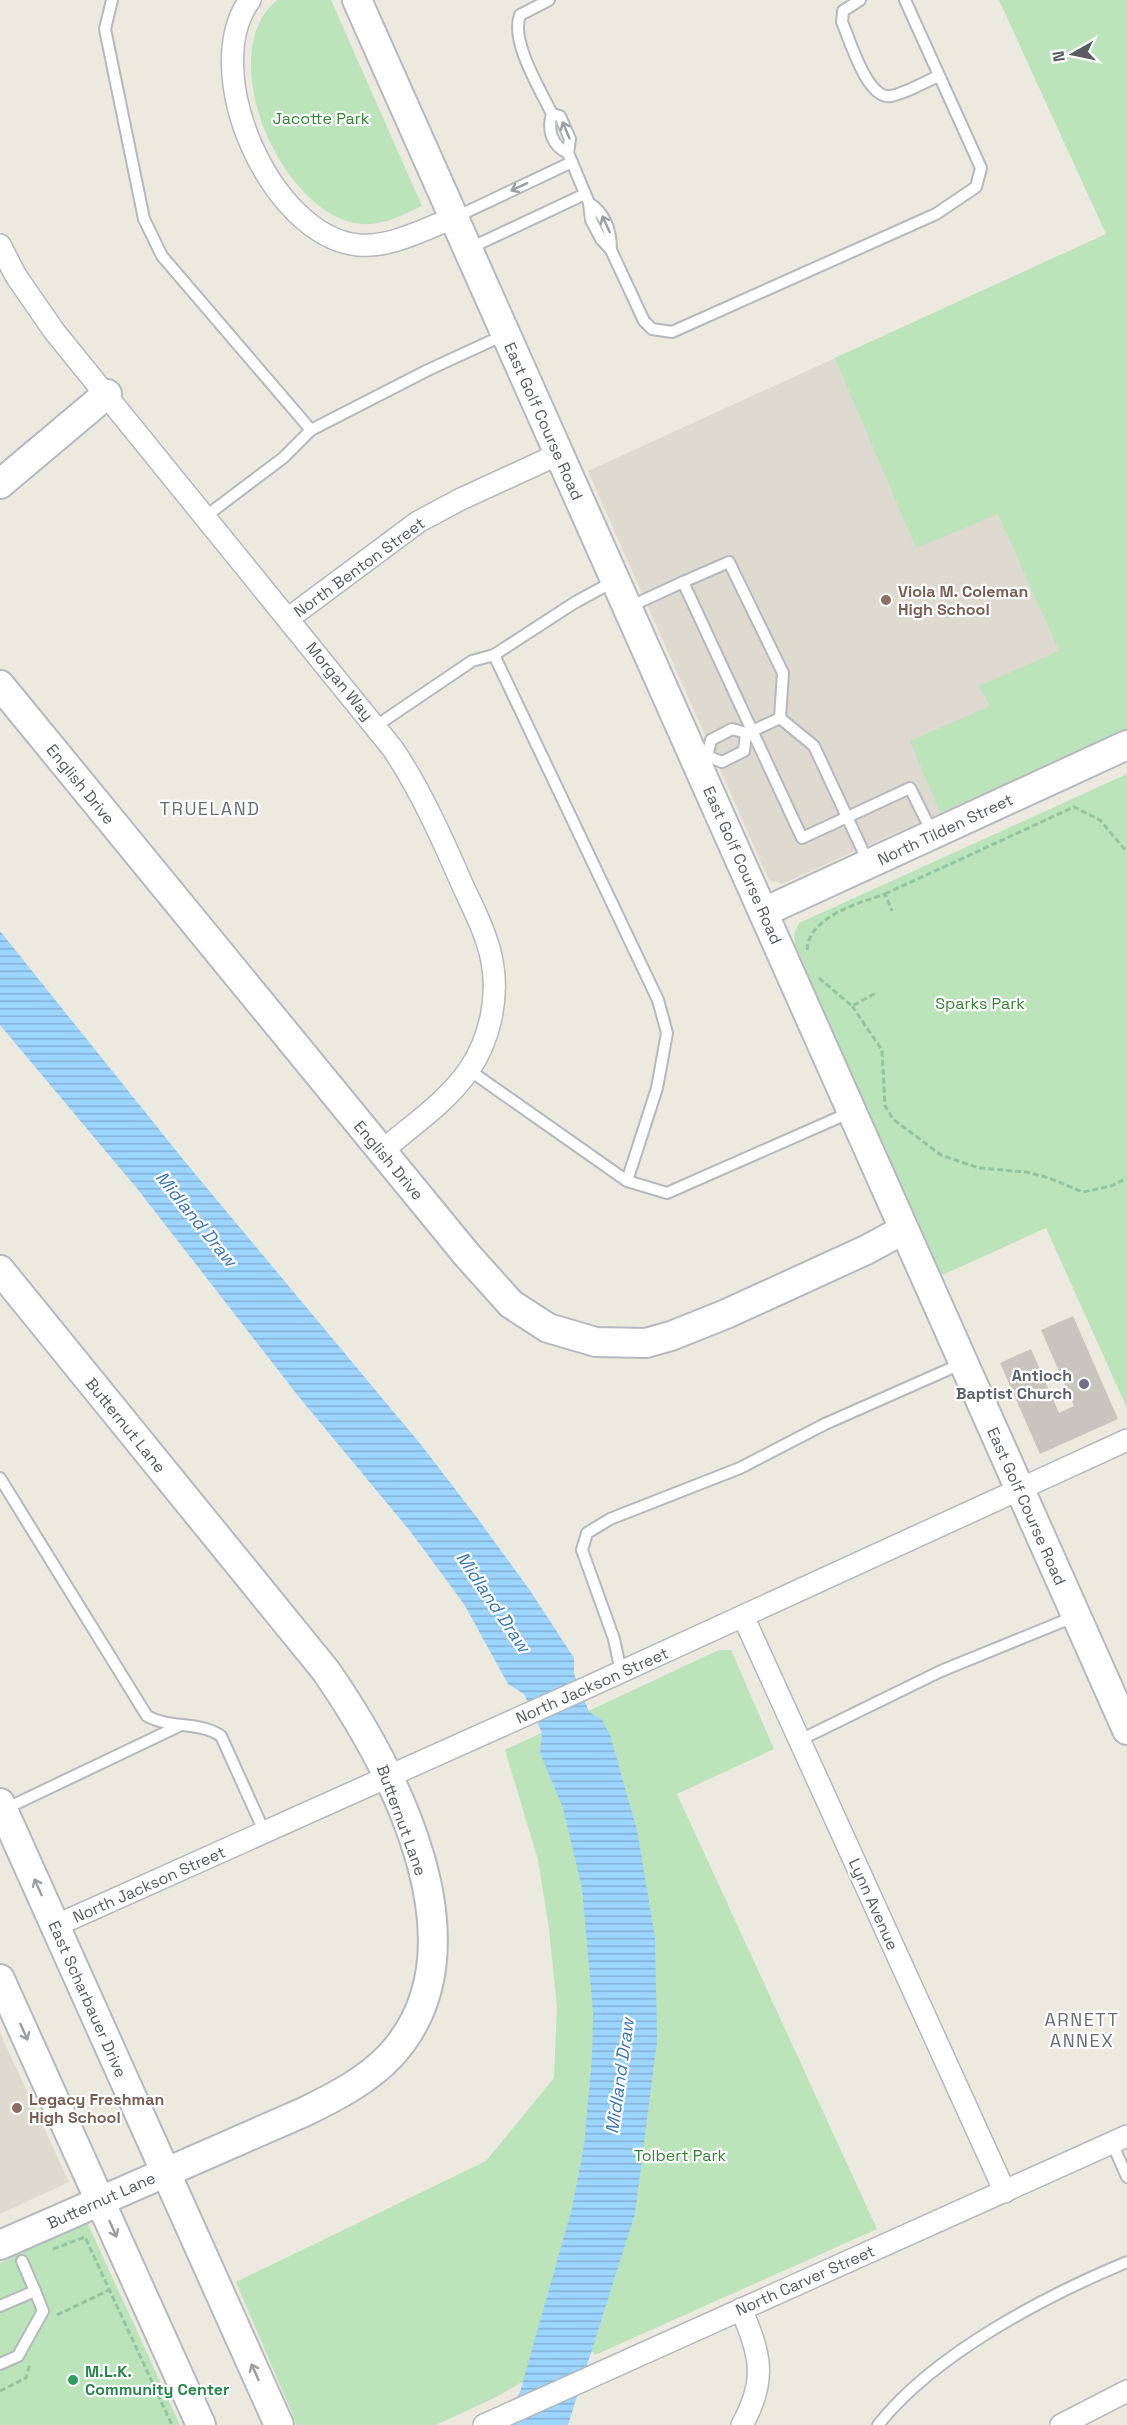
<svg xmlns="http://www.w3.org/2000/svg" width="1127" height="2425" font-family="'Space Grotesk',sans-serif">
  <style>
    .education { fill: #dedad0 }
    .green { fill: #bbe4ba }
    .water { fill: url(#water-rules) }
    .building { fill: #c8c5be }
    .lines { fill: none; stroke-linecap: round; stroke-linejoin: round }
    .lane-casing { stroke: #b5b8bc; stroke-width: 14 }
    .street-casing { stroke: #b5b8bc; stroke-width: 24 }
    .secondary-casing { stroke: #b5b9bf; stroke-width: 32 }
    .path { stroke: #93c5a1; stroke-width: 3; stroke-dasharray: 6 3; stroke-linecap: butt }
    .lane { stroke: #fff; stroke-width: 10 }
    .street { stroke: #fff; stroke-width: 21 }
    .secondary { stroke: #fff; stroke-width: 28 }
    .oneway { stroke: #9b9da0 }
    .education-dot { fill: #8d6e63; stroke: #fff; stroke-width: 2 }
    .worship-dot { fill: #6b7280; stroke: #fff; stroke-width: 2 }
    .leisure-dot { fill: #2e9e5b; stroke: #fff; stroke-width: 2 }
    .labels { text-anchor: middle; stroke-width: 4.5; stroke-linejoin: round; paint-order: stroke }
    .park-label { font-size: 16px; fill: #338435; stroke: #fff }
    .street-label { font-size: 16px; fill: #585c61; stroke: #fff }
    .education-label { font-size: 16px; font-weight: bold; fill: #785e54; stroke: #fff; text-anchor: start }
    .worship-label { font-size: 16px; font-weight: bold; fill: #5b616d; stroke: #fff; text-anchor: end }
    .leisure-label { font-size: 16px; font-weight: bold; fill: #27864d; stroke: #fff; text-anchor: start }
    .neighbourhood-label { font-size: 18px; letter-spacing: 1.5px; fill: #696e73; stroke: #fff }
    .water-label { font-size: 18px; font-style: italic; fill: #3a76b1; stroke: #fff }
  </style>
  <defs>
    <pattern id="water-rules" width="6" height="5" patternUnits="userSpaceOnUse" patternTransform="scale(1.5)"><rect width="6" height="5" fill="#9cd5ff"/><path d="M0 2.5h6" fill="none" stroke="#82b0d2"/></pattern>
  </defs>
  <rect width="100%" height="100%" fill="#ece9df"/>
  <g class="education">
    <polygon points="1106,234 1127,281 1127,729 782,884 769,880 588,471"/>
    <polygon points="0,2033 69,2182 0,2214"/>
  </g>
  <g class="green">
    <path d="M277 0H331L422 206C402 215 383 226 361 224 282 216 211 55 277 0Z"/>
    <polygon points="999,0 1127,0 1127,729 940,813 910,741 990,706 979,686 1059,651 998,514 916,548 835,358 1106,234"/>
    <polygon points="1127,774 1127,1408 1046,1228 938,1277 795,944 794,934 799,923"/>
    <polygon points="719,1650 731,1650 774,1749 677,1794 877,2229 595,2355 587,2345 494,2398 436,2425 297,2425 236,2282 486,2161 554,2078 557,2007 549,1929 538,1860 505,1750"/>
    <polygon points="87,2222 180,2425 0,2425 0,2263"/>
  </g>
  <polygon class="water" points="0,931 186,1163 422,1446 478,1519 529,1589 574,1658 574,1674 589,1712 602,1720 610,1735 637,1830 655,1937 657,2041 635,2214 568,2425 503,2425 520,2392 572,2208 584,2146 592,2058 593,2012 582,1888 563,1808 540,1753 542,1733 524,1694 508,1684 464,1604 410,1531 299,1397 139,1191 0,1025"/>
  <polygon class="building" points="1073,1316 1118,1419 1040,1454 1000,1363 1031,1349 1059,1413 1074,1406 1041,1330"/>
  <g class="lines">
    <defs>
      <g id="lane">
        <polyline points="112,0 105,29 144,219 162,256 311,430"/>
        <path d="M549 0 520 15C510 41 540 89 552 114 547 130 552 146 568 153"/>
        <path d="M860 0 843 11 842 22C850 40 867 100 891 96 907 93 924 82 939 76"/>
        <polyline points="552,114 560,116 570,139 568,153 589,203 591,220 601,239 611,250 644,321 652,329 672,332 936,214 976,187 981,168 905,0"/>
        <path d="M589 203C606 214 611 231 611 250"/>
        <polyline points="456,217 572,162"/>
        <polyline points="468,249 585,194"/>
        <polyline points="206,516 283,458 311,430 428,370 504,335"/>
        <polyline points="629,607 683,582"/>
        <polyline points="494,655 574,603 616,580"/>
        <polyline points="780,718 783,673 729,562 683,582 802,838 910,788 933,834"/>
        <polyline points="376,726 472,661 494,655 658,1000 667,1033 657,1088 627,1181"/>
        <polygon points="732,729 746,733 744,751 722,762 707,756 711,740"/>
        <polyline points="748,733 780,718 814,746 869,864"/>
        <polyline points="469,1070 627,1181 667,1193 851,1112"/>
        <path d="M0 1478 147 1716C170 1729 199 1721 221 1736L264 1831"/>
        <polyline points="621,1672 614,1639 582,1550 587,1533 610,1519 740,1468 825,1424 963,1363"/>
        <polyline points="800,1740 941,1671 1076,1616"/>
        <polyline points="3,1810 179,1726"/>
        <polyline points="1112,2143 1127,2177"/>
        <polyline points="0,2306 35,2291 22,2261"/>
        <polyline points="0,2364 18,2356 43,2311 35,2291"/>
        <path d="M878 2425C934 2354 1045 2296 1127 2262"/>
      </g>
      <g id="street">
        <path d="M250 0C198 70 270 236 358 245 391 248 424 229 454 218"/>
        <path d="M0 245 16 276 54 331 393 749C421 791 442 838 462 884 473 908 487 934 492 961 499 998 490 1039 469 1070 446 1103 412 1125 382 1151"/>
        <polyline points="289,618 418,522 459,500 559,454"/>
        <polyline points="743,1616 1005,2192"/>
        <polyline points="55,1926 588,1687 1127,1440"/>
        <path d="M741 2309C761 2355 767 2380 742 2425"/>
        <polyline points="484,2425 1127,2136"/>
        <polyline points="1061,2425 1127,2391"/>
      </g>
      <g id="secondary">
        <polyline points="357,0 1127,1730"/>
        <polyline points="0,484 107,394"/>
        <polyline points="0,685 467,1255 511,1304 548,1328 596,1342 646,1343 671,1336 726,1314 866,1250 903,1230"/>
        <polyline points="764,912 1127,745"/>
        <path d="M0 1270 326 1671C393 1768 489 1948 391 2055 368 2080 335 2097 304 2112L0 2245"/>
        <polyline points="0,1803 279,2425"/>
        <polyline points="0,1979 201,2425"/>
      </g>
    </defs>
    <use href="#lane" class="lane-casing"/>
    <use href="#street" class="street-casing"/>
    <use href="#secondary" class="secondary-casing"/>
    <g class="path">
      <polyline points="885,894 1074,807 1100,820 1127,852"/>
      <path d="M807 950C809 916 859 903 885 894L892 911"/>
      <polyline points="819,978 852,1006 876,993"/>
      <polyline points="852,1006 882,1050 885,1106 893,1119 941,1155 979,1168 1026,1172 1049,1178 1083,1192 1111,1186 1127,1178"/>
      <polyline points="53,2249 85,2237 172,2425"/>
      <polyline points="57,2315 109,2290"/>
      <polyline points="0,2391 26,2378 30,2364"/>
    </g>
    <use href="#lane" class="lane"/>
    <use href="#street" class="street"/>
    <use href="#secondary" class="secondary"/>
  </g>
  <defs><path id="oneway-shaft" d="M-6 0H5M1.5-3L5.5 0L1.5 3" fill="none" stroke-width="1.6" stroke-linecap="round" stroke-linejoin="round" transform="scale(1.5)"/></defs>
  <g class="oneway">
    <use href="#oneway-shaft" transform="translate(566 130) rotate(-113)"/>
    <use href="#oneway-shaft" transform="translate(519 187) rotate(155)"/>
    <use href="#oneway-shaft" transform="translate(606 224) rotate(-115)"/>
    <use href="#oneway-shaft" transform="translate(38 1887) rotate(-114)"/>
    <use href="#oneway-shaft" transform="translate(24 2032) rotate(66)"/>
    <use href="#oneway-shaft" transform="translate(113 2229) rotate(66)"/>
    <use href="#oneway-shaft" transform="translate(255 2372) rotate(-114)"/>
  </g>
  <g class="education-dot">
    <circle cx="886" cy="600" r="6"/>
    <circle cx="17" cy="2108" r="6"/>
  </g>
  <circle class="worship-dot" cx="1084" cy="1384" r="6"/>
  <circle class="leisure-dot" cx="73" cy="2380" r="6"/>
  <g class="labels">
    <g class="park-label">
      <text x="321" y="124">Jacotte Park</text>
      <text x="980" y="1009">Sparks Park</text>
      <text x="680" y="2161">Tolbert Park</text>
    </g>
    <g class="street-label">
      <text transform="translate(544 421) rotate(66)" y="6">East Golf Course Road</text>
      <text transform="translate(359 567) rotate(-36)" y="6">North Benton Street</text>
      <text transform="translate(340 681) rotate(51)" y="6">Morgan Way</text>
      <text transform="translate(81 784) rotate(51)" y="6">English Drive</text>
      <text transform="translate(945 829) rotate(-25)" y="6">North Tilden Street</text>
      <text transform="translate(743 865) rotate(66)" y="6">East Golf Course Road</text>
      <text transform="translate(389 1160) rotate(50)" y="6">English Drive</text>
      <text transform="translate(126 1425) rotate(51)" y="6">Butternut Lane</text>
      <text transform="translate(1027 1506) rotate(66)" y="6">East Golf Course Road</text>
      <text transform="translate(592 1685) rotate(-24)" y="6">North Jackson Street</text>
      <text transform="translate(402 1820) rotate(70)" y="6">Butternut Lane</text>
      <text transform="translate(149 1884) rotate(-24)" y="6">North Jackson Street</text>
      <text transform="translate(874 1904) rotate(66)" y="6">Lynn Avenue</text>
      <text transform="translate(88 1999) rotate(66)" y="6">East Scharbauer Drive</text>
      <text transform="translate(101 2200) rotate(-24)" y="6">Butternut Lane</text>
      <text transform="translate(805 2280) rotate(-24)" y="6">North Carver Street</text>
    </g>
    <g class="education-label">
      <text x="898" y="597">Viola M. Coleman<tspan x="898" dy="18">High School</tspan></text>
      <text x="29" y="2105">Legacy Freshman<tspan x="29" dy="18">High School</tspan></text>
    </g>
    <g class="worship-label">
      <text x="1072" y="1381">Antioch<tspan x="1072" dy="18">Baptist Church</tspan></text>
    </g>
    <g class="leisure-label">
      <text x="85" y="2377">M.L.K.<tspan x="85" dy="18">Community Center</tspan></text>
    </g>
    <g class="neighbourhood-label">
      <text x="210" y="815">TRUELAND</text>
      <text x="1082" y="2026">ARNETT<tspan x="1082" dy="21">ANNEX</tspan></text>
    </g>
    <g class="water-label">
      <text transform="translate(196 1219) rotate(51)" y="6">Midland Draw</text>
      <text transform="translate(493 1602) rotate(56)" y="6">Midland Draw</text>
      <text transform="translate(620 2076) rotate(-82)" y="6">Midland Draw</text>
    </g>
  </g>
  <g transform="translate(1073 54) rotate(261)" stroke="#ffffff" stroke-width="4.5" paint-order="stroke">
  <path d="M0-4.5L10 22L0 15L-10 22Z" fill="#585c61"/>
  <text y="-9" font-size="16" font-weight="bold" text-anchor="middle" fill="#585c61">N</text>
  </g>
</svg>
